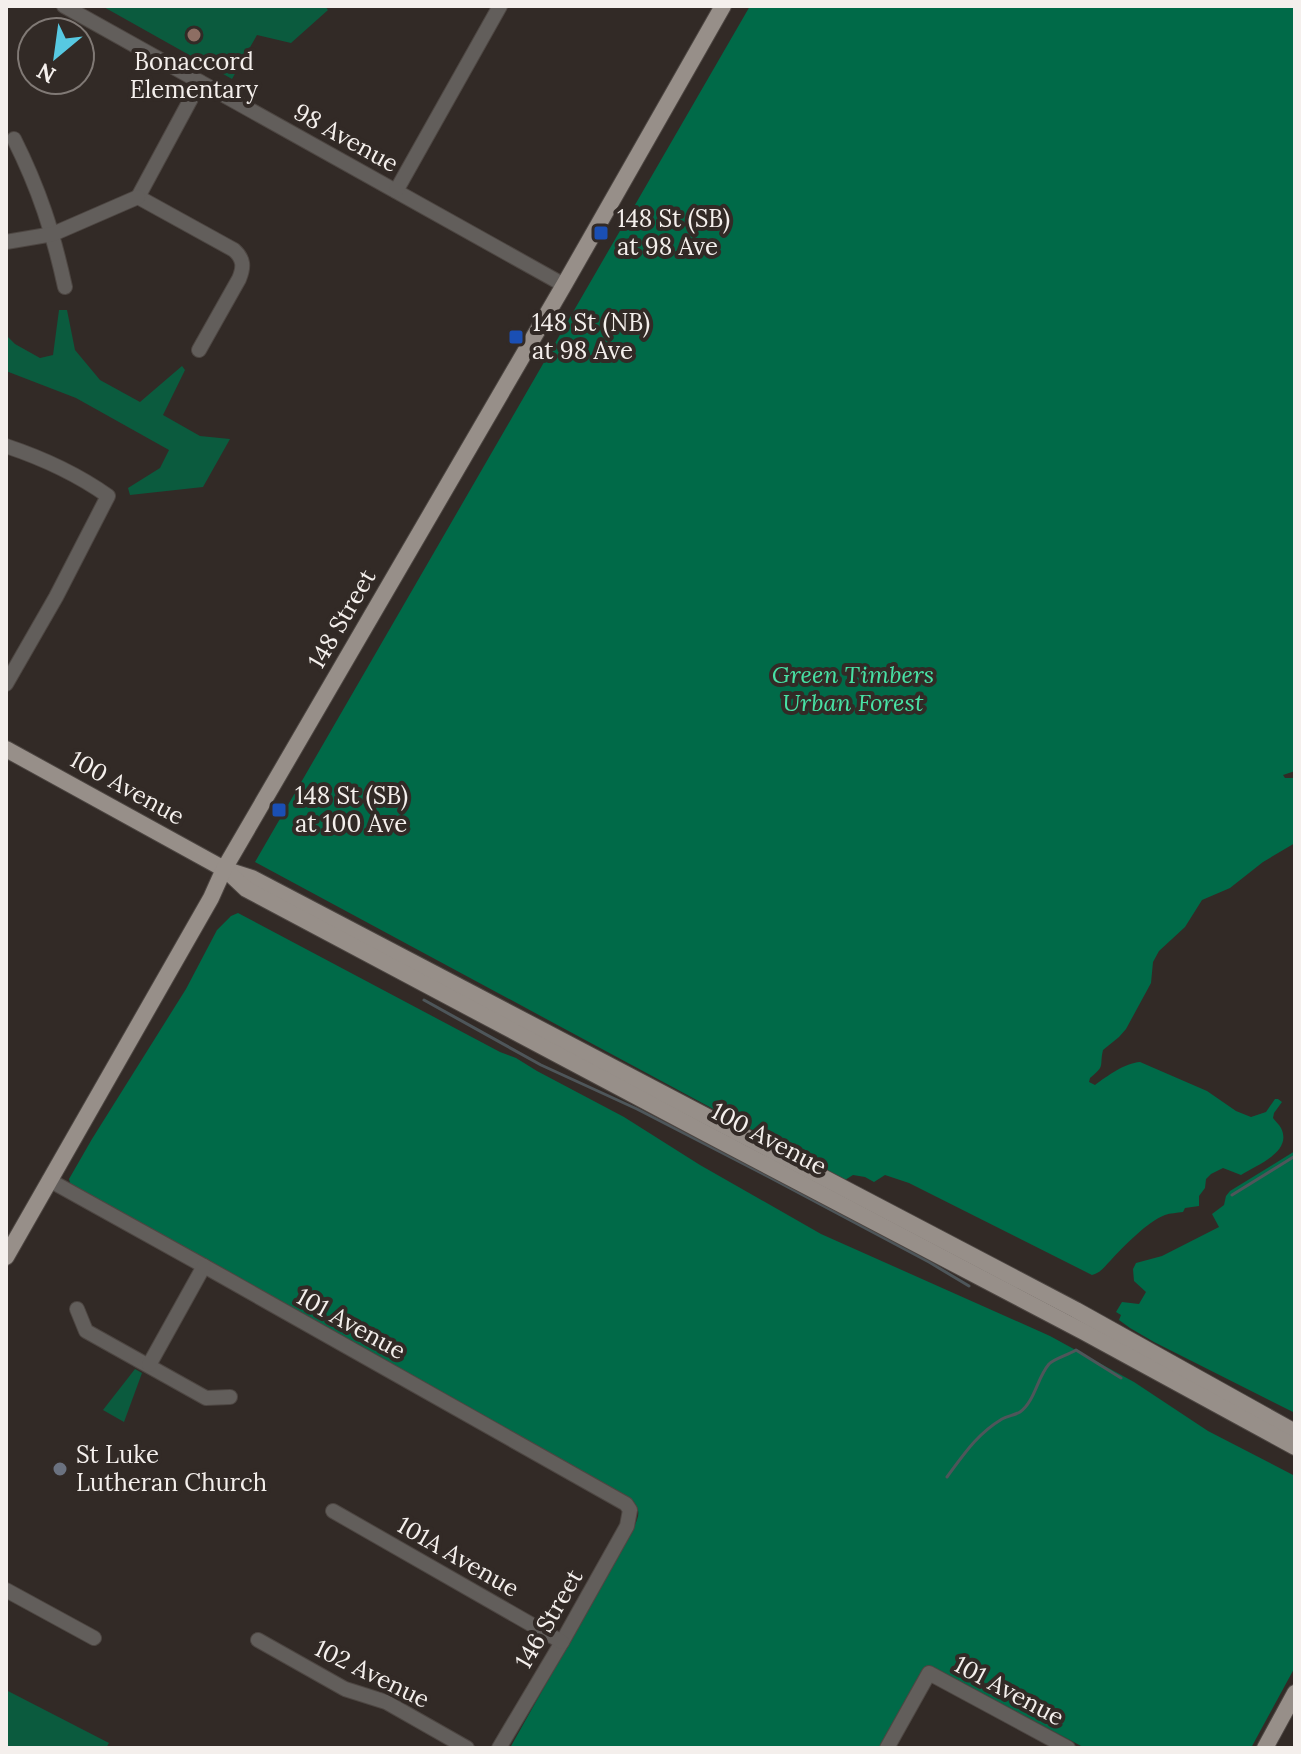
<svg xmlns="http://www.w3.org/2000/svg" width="1301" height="1754" font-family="Lora,serif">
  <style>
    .green { fill: #0b5b3e }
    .forest { fill: #006a48 }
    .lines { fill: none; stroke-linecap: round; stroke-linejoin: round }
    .stream { stroke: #4e565a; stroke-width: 3 }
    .minor-casing { stroke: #4d4642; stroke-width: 16 }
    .major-casing { stroke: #4d4642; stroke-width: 18 }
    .minor { stroke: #625e5b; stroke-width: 14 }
    .major { stroke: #978f89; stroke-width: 16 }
    .education-dot { fill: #8d6e63; stroke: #322a26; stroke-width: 3 }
    .transit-dot { fill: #1a4fb4; stroke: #322a26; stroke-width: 3 }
    .worship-dot { fill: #6b7280; stroke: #322a26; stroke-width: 3 }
    .labels { text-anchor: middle; stroke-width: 8; stroke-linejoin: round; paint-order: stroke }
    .poi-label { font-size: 24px; fill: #f4efec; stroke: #322a26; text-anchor: start }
    .street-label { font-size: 24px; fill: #f4efec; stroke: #322a26 }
    .park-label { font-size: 24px; font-style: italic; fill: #47e2a5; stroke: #322a26 }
  </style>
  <rect width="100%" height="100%" fill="#322a26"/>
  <g class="green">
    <polygon points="102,6 325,6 328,10 291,43 257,35 232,79"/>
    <polygon points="59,310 67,310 75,350 100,380 140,402 182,366 185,370 163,415 200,436 230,439 203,487 130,495 128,488 160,468 169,450 76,398 6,371 6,335 15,344 40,358 53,355"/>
    <polygon points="135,1369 142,1373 124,1422 103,1410"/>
    <polygon points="6,1690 109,1743 106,1748 6,1748"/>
  </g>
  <g class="forest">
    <path d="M750 6H1295V771L1283 775 1285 778H1295V843L1263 862 1230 888 1202 900 1185 927 1159 951 1153 962 1151 983 1126 1029 1119 1037 1103 1050C1099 1067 1106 1065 1090 1078L1089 1082 1095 1085C1107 1076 1125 1063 1140 1062L1207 1091 1236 1111 1251 1117 1266 1112 1275 1099H1278L1282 1102 1274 1113 1273 1118C1275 1121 1279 1124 1281 1128 1293 1152 1257 1165 1241 1175L1223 1168 1211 1174 1206 1179 1205 1188 1199 1196V1206L1185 1208 1183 1212C1177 1213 1170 1213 1165 1215 1147 1222 1124 1246 1111 1260 1104 1267 1102 1272 1092 1275L909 1183 885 1175 874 1182 865 1177 853 1175 845 1180 255 862Z"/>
    <path d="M238 913 500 1052 516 1058 537 1071 624 1117 700 1165 821 1234 1050 1336 1134 1382 1208 1431 1295 1476V1667L1251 1748H1085L943 1673H936L891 1748H510L634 1527C638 1518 641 1512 635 1504L72 1190 69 1179 92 1139 186 989 217 930 231 916Z"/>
    <polygon points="1295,1151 1295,1413 1154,1342 1130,1328 1119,1320 1121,1315 1116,1312 1122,1302 1139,1304 1146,1292 1134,1281 1133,1269 1136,1263 1162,1256 1219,1227 1212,1214 1224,1205 1226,1196 1230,1191"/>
  </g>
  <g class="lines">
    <g class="stream">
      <polyline points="424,1000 541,1065 637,1109 769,1177 929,1262 969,1286"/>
      <polyline points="1232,1195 1295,1156"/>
      <path d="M947 1477C964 1454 977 1434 1002 1419 1008 1416 1015 1415 1020 1412 1035 1401 1037 1378 1049 1364 1054 1359 1068 1355 1076 1350L1121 1378"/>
    </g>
    <defs>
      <g id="minor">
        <polyline points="64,6 564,285"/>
        <path d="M14 139C39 189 53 232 65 287"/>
        <polyline points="396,191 500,6"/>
        <path d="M138 197 234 250C244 259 244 267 239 279L199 350"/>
        <polyline points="138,197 200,82"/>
        <polyline points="6,242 53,234 138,197"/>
        <path d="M6 446C42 458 77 474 108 496L56 597 6 684"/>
        <polyline points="49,1180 204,1266 626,1504 630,1510 627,1526 562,1642 499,1748"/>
        <polyline points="77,1309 86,1331 206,1398 230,1397"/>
        <polyline points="149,1365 204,1266"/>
        <polyline points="333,1511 562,1642"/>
        <polyline points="6,1590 94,1638"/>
        <polyline points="258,1640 345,1689 386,1702 467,1748"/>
        <polyline points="887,1748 929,1673 1068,1748"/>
      </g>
      <g id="major">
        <polyline points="6,749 224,869 252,878 1076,1310 1295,1432"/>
        <polyline points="228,872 246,889 707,1134 1084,1332 1295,1447"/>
        <polyline points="6,1257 211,898 224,869 564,285 723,6"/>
        <polyline points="1265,1748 1295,1693"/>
      </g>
    </defs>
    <use href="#minor" class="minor-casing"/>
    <use href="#major" class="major-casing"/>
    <use href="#minor" class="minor"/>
    <use href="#major" class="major"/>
  </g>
  <circle class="education-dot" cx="194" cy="35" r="8"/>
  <g class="transit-dot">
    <rect x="593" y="225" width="16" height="16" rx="4"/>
    <rect x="508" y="329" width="16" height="16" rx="4"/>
    <rect x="271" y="802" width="16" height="16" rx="4"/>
  </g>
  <circle class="worship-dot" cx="60" cy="1469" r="8"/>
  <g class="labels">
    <g class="poi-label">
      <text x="194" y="70" text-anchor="middle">Bonaccord<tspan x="194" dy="28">Elementary</tspan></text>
      <text x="617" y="227">148 St (SB)<tspan x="617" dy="28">at 98 Ave</tspan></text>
      <text x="532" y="331">148 St (NB)<tspan x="532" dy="28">at 98 Ave</tspan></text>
      <text x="295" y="804">148 St (SB)<tspan x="295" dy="28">at 100 Ave</tspan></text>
      <text x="76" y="1463">St Luke<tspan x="76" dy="28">Lutheran Church</tspan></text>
    </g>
    <g class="street-label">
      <text transform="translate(346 138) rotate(29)" y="8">98 Avenue</text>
      <text transform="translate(342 619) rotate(-60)" y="8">148 Street</text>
      <text transform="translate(127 788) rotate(29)" y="8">100 Avenue</text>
      <text transform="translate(769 1139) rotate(28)" y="8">100 Avenue</text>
      <text transform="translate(351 1324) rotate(29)" y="8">101 Avenue</text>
      <text transform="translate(458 1557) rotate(30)" y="8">101A Avenue</text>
      <text transform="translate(549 1619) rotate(-60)" y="8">146 Street</text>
      <text transform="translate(372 1674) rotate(26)" y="8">102 Avenue</text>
      <text transform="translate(1009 1691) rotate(28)" y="8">101 Avenue</text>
    </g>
    <g class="park-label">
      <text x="853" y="683">Green Timbers<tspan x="853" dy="28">Urban Forest</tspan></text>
    </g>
  </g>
  <rect width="1301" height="1754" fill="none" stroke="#f4efec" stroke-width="16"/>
  <g transform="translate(56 56) rotate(209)"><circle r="38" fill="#322a26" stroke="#807975" stroke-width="2"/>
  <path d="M0-6L14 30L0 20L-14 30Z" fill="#57c9e2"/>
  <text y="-12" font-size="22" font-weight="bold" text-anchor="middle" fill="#f4efec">N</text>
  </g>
</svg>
